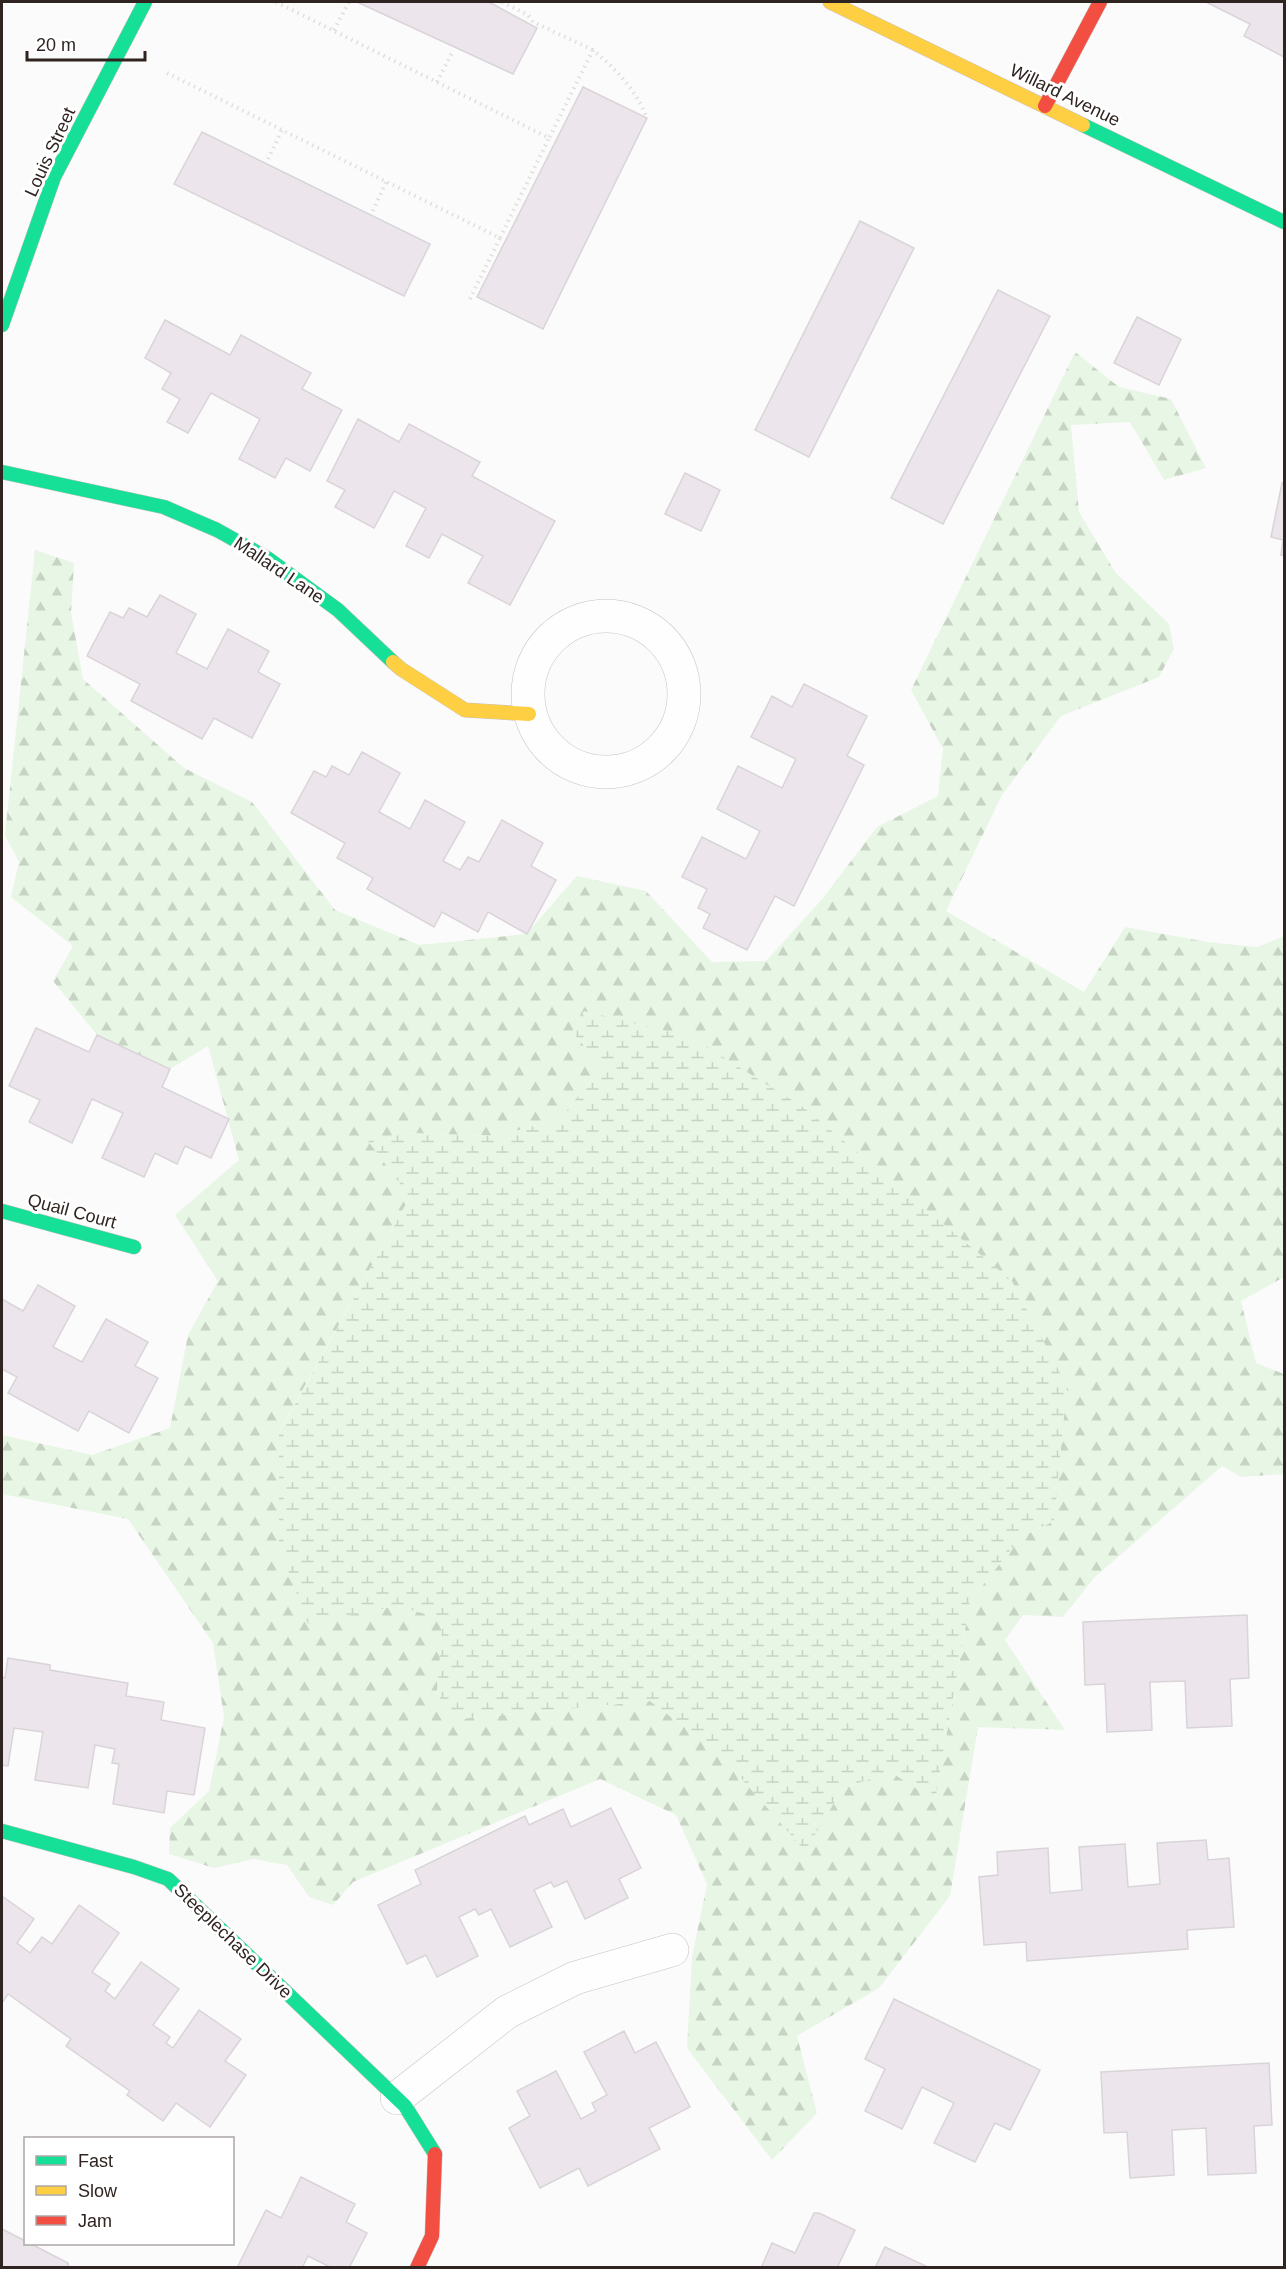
<svg xmlns="http://www.w3.org/2000/svg" width="1286" height="2269" font-family="Arial,sans-serif">
  <style>
    .forest { fill: url(#forest-firs); fill-rule: evenodd }
    .wetland { fill: url(#wetland-marsh) }
    .building { fill: #ede5ec; stroke: #d9d4d8; stroke-width: 1.5 }
    .lines { fill: none; stroke-linecap: round; stroke-linejoin: round }
    .street-casing { stroke: #c7c2c0; stroke-width: 34 }
    .fast-casing { stroke: #c7c2c0; stroke-width: 15 }
    .slow-casing { stroke: #c7c2c0; stroke-width: 15 }
    .jam-casing { stroke: #c7c2c0; stroke-width: 15 }
    .path { stroke: #dfdfdf; stroke-width: 4; stroke-dasharray: 1.5 4.5; stroke-linecap: butt }
    .street { stroke: #fefefe; stroke-width: 33 }
    .fast { stroke: #16e098; stroke-width: 14 }
    .slow { stroke: #ffcf43; stroke-width: 14 }
    .jam { stroke: #f24e42; stroke-width: 14 }
    .labels { text-anchor: middle; stroke-width: 6; stroke-linejoin: round; paint-order: stroke }
    .street-label { font-size: 18px; fill: #2f2420; stroke: #fff }
  </style>
  <defs>
    <pattern id="forest-firs" width="22" height="20" patternUnits="userSpaceOnUse" patternTransform="scale(1.5)"><rect width="22" height="20" fill="#e8f7e5"/><path d="M5 1l3.5 6h-7zM16 11l3.5 6h-7z" fill="#c7d4c4"/></pattern>
    <pattern id="wetland-marsh" width="20" height="14" patternUnits="userSpaceOnUse" patternTransform="scale(1.5)"><rect width="20" height="14" fill="#e8f7e5"/><path d="M1 5h8M5 5V1M11 12h8M15 12V8" fill="none" stroke="#c7d4c4"/></pattern>
  </defs>
  <rect width="100%" height="100%" fill="#fbfbfb"/>
  <path class="forest" d="M1075 352 1119 387 1171 399 1206 468 1164 480 1130 422 1071 425 1079 512 1115 572 1169 624 1174 649 1159 677 1061 716 1002 795 946 911 1084 992 1125 927 1207 942 1257 947 1284 936V1277L1241 1301 1256 1363 1284 1374V1474L1241 1477 1222 1466 1094 1578 1063 1617 1023 1615 1005 1640 1065 1730 978 1727 950 1896 879 1988 797 2036 817 2113 772 2160 687 2048 692 1957 707 1884 676 1815 600 1779 353 1882 333 1905 309 1897 287 1865 254 1859 214 1868 169 1854 170 1828 209 1791 224 1717 213 1643 128 1519 2 1494V1435L92 1455 170 1428 188 1335 218 1281 175 1215 239 1160 208 1046 170 1069 97 1035 53 981 73 946 11 897 19 862 5 835 35 550 74 563 71 613 83 679 184 768 252 802 335 910 419 945 526 934 577 876 646 891 712 962 766 961 823 898 877 827 938 796 943 749 911 690ZM572 1032 1054 1521 1021 1537 970 1601 935 1800 891 1772 843 1788 805 1850 719 1753 650 1701 449 1720 437 1691 444 1619 397 1606 279 1432 410 1197 402 1133 497 1136 560 1119 602 1066Z"/>
  <polygon class="wetland" points="584,1011 691,1037 803,1107 1012,1281 1067,1386 1054,1521 1021,1537 970,1601 935,1801 891,1772 843,1788 805,1851 719,1753 650,1701 449,1720 437,1691 443,1619 397,1606 308,1624 279,1546 279,1433 410,1197 368,1141 402,1133 497,1136 560,1119 602,1066 572,1032"/>
  <g class="building">
    <polygon points="357,2 489,2 537,28 513,74"/>
    <polygon points="1206,2 1284,2 1284,57 1244,36 1250,24"/>
    <polygon points="583,87 647,118 543,329 477,297"/>
    <polygon points="202,132 430,244 404,296 174,184"/>
    <polygon points="860,221 914,248 809,457 755,430"/>
    <polygon points="998,290 1050,316 943,524 891,498"/>
    <polygon points="1137,317 1181,339 1159,385 1114,363"/>
    <polygon points="165,320 230,355 241,335 311,373 302,389 342,410 310,471 286,458 275,478 239,459 260,419 211,393 188,433 167,422 180,399 162,389 171,373 145,358"/>
    <polygon points="358,419 399,442 409,424 480,462 472,476 555,521 510,605 468,583 483,556 442,534 429,558 406,546 426,508 394,491 374,528 335,507 345,490 327,481"/>
    <polygon points="685,473 720,490 701,531 665,514"/>
    <polygon points="1282,483 1284,483 1284,556 1281,555 1283,540 1271,537"/>
    <polygon points="160,595 196,614 176,653 207,669 228,629 269,651 258,672 280,684 252,738 214,718 202,739 131,701 140,684 87,656 110,612 123,618 129,608 147,617"/>
    <polygon points="804,684 867,716 847,756 864,765 794,906 775,896 747,950 703,928 710,914 698,908 707,889 682,877 702,837 746,859 760,831 717,809 738,766 782,788 796,759 751,737 772,696 792,707"/>
    <polygon points="362,752 400,773 379,812 410,829 425,800 465,822 443,861 460,870 468,857 479,862 502,820 543,843 531,866 556,880 527,934 488,912 478,932 442,912 434,927 367,889 373,878 337,858 345,843 291,813 314,771 326,777 332,766 349,775"/>
    <polygon points="36,1028 89,1052 97,1035 170,1069 162,1087 229,1119 211,1158 185,1146 177,1164 155,1153 144,1177 102,1158 123,1113 92,1099 72,1143 29,1122 40,1100 9,1086"/>
    <polygon points="38,1285 75,1306 53,1347 82,1362 106,1319 148,1342 135,1366 158,1378 129,1433 89,1411 78,1431 8,1393 17,1377 2,1369 2,1299 23,1311"/>
    <polygon points="1247,1615 1249,1678 1230,1679 1232,1726 1187,1728 1185,1681 1150,1682 1152,1730 1107,1732 1105,1684 1085,1685 1083,1622"/>
    <polygon points="8,1658 50,1665 50,1670 128,1683 126,1696 164,1702 161,1720 205,1728 194,1795 167,1791 164,1813 113,1804 119,1764 112,1763 115,1749 95,1745 88,1788 35,1780 43,1732 14,1728 8,1766 2,1765 2,1677 5,1678"/>
    <polygon points="611,1808 641,1868 619,1879 628,1898 585,1919 567,1881 554,1887 551,1882 534,1890 552,1927 510,1947 491,1909 479,1915 475,1909 459,1917 478,1956 437,1977 426,1955 407,1964 378,1905 421,1884 415,1870 525,1816 529,1825 563,1809 571,1827"/>
    <polygon points="1206,1840 1208,1860 1229,1858 1234,1927 1187,1930 1188,1949 1027,1961 1026,1942 984,1945 979,1877 998,1875 997,1852 1048,1848 1050,1893 1082,1890 1079,1847 1125,1844 1128,1887 1160,1884 1157,1843"/>
    <polygon points="2,1896 34,1919 17,1943 30,1953 42,1937 52,1944 79,1905 119,1933 92,1972 110,1984 105,1991 115,1999 141,1962 179,1989 153,2025 170,2037 166,2043 173,2048 199,2010 241,2039 225,2061 246,2075 210,2127 176,2103 163,2121 127,2095 130,2091 66,2046 71,2039 8,1994 2,2003"/>
    <polygon points="894,1999 1040,2070 1010,2130 995,2123 975,2162 934,2143 954,2103 922,2087 902,2129 865,2111 885,2069 865,2059"/>
    <polygon points="624,2031 635,2053 656,2042 690,2107 649,2128 660,2149 588,2186 579,2168 540,2188 509,2128 530,2116 517,2091 556,2071 581,2119 596,2111 592,2103 607,2095 584,2052"/>
    <polygon points="1269,2063 1272,2125 1254,2126 1256,2173 1208,2175 1206,2128 1172,2130 1174,2175 1130,2178 1127,2132 1104,2133 1101,2072"/>
    <polygon points="301,2177 355,2204 346,2222 367,2233 349,2268 332,2268 308,2256 302,2268 237,2268 266,2210 281,2218"/>
    <polygon points="814,2213 819,2213 855,2230 837,2268 761,2268 772,2243 795,2253"/>
    <polygon points="2,2229 68,2263 69,2268 2,2268"/>
    <polygon points="885,2247 926,2266 925,2268 875,2268"/>
  </g>
  <g class="lines">
    <defs>
      <g id="street">
        <circle cx="606" cy="694" r="78"/>
        <polyline points="397,2098 507,2012 575,1978 672,1950"/>
      </g>
      <g id="fast">
        <polyline points="1083,125 1284,222"/>
        <polyline points="2,325 54,177 145,2"/>
        <polyline points="2,472 164,507 217,530 267,558 338,610 393,662"/>
        <polyline points="2,1211 134,1247"/>
        <polyline points="2,1831 134,1867 168,1879 405,2106 435,2154"/>
      </g>
      <g id="slow">
        <polyline points="830,2 1083,125"/>
        <polyline points="393,662 401,669 465,710 529,714"/>
      </g>
      <g id="jam">
        <polyline points="1045,106 1100,2"/>
        <polyline points="417,2268 432,2236 435,2154"/>
      </g>
    </defs>
    <use href="#street" class="street-casing"/>
    <use href="#fast" class="fast-casing"/>
    <use href="#slow" class="slow-casing"/>
    <use href="#jam" class="jam-casing"/>
    <g class="path">
      <path d="M276 2 549 138 593 50C616 69 636 90 647 118"/>
      <polyline points="502,2 528,15 533,22 593,50"/>
      <polyline points="334,30 349,2"/>
      <polyline points="167,73 500,238 549,138"/>
      <polyline points="437,82 452,53"/>
      <polyline points="268,159 282,130"/>
      <polyline points="373,211 386,182"/>
      <polyline points="470,299 500,238"/>
    </g>
    <use href="#street" class="street"/>
    <use href="#fast" class="fast"/>
    <use href="#slow" class="slow"/>
    <use href="#jam" class="jam"/>
  </g>
  <g class="labels">
    <g class="street-label">
      <text transform="translate(1065 95) rotate(26)" y="6">Willard Avenue</text>
      <text transform="translate(50 152) rotate(-65)" y="6">Louis Street</text>
      <text transform="translate(279 570) rotate(34)" y="6">Mallard Lane</text>
      <text transform="translate(72 1211) rotate(15)" y="6">Quail Court</text>
      <text transform="translate(233 1941) rotate(44)" y="6">Steeplechase Drive</text>
    </g>
  </g>
  <rect width="1286" height="2269" fill="none" stroke="#2f2420" stroke-width="6"/>
  <rect x="24" y="2137" width="210" height="108" fill="#ffffff" stroke="#aca7a6" stroke-width="1.5"/>
  <rect x="36" y="2156" width="30" height="9" fill="#16e098" stroke="#aca7a6" stroke-width="1.5"/>
  <text x="78" y="2167" font-size="18" fill="#2f2420">Fast</text>
  <rect x="36" y="2186" width="30" height="9" fill="#ffcf43" stroke="#aca7a6" stroke-width="1.5"/>
  <text x="78" y="2197" font-size="18" fill="#2f2420">Slow</text>
  <rect x="36" y="2216" width="30" height="9" fill="#f24e42" stroke="#aca7a6" stroke-width="1.5"/>
  <text x="78" y="2227" font-size="18" fill="#2f2420">Jam</text>
  <path d="M27 51v9h118v-9" fill="none" stroke="#2f2420" stroke-width="3"/>
  <text x="36" y="51" font-size="18" fill="#2f2420" stroke="#ffffff" stroke-width="4.5" paint-order="stroke">20 m</text>
</svg>
